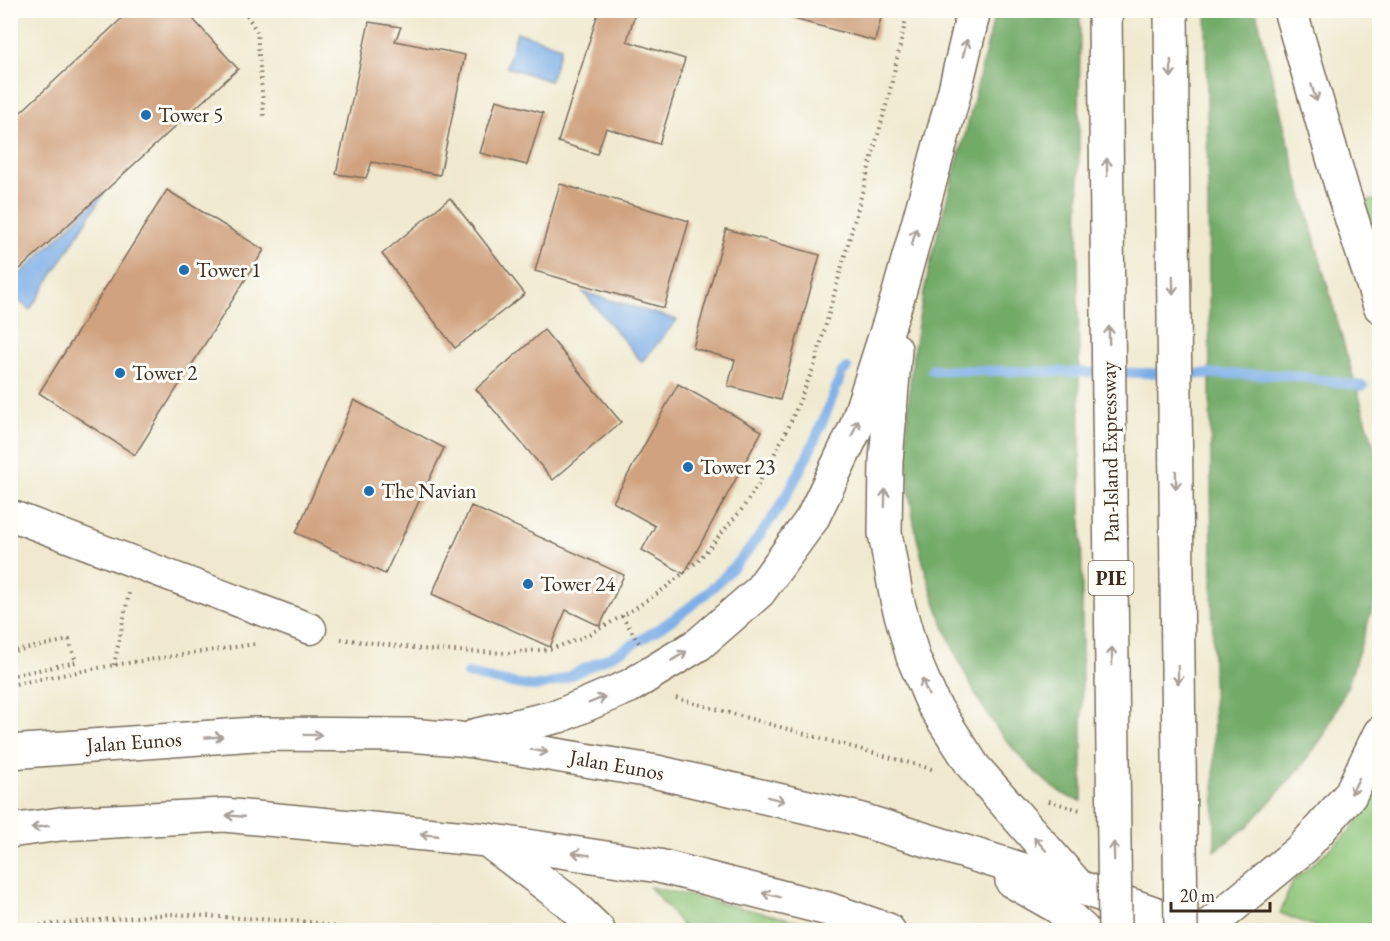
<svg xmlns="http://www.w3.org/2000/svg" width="1390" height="941" font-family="'EB Garamond',serif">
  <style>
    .green { fill: #8dc478; stroke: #64774b; stroke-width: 1.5 }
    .forest { fill: #72aa68; stroke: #566a43; stroke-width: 1.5 }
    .water { fill: #7aade6; stroke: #5a6c82; stroke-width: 1.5 }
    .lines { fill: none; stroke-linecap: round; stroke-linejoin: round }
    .stream { stroke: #7aade6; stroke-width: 10 }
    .building { fill: #d0a27f }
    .street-casing { stroke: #7a6d5c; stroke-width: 33 }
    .highway-casing { stroke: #7a6d5c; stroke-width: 36 }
    .path { stroke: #7a6d5c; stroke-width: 4; stroke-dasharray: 1.5 4.5; stroke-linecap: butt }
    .street { stroke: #fff; stroke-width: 30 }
    .highway { stroke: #fff; stroke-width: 33 }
    .highway-bridge-casing { stroke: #7a6d5c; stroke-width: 36; stroke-linecap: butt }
    .highway-bridge { stroke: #fff; stroke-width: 33 }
    .oneway { stroke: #a79f9a }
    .poi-dot { fill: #1f6fb2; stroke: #fdfcf7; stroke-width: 2 }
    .labels { text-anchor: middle; stroke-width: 6; stroke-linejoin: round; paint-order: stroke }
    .shield { fill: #fdfcf7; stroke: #75695f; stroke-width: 1.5 }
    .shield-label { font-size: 20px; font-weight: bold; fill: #3b2a1e }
    .poi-label { font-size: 21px; fill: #3b2a1e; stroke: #fdfcf7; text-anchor: start }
    .street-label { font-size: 21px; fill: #3b2a1e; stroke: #fdfcf7 }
  </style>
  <rect width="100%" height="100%" fill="#fdfcf7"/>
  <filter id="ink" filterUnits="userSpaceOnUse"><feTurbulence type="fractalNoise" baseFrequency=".0167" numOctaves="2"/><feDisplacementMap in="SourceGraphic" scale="12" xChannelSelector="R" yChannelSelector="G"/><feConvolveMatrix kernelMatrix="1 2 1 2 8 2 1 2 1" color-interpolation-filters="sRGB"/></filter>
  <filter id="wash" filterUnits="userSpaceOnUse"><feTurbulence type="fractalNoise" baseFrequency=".008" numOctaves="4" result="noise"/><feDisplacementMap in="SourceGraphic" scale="24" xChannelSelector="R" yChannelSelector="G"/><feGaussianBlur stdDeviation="1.35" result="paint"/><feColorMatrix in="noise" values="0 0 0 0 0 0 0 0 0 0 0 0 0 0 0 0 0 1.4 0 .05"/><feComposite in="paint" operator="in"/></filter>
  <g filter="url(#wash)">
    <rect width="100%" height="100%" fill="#f0e9cf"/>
    <g class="green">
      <polygon points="1379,200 1379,274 1357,201"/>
      <polygon points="1379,785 1379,930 1324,930 1280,913 1293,881 1352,829"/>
      <polygon points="650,887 833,929 836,930 686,930"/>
    </g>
    <g class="forest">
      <path d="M996 10 1080 11 1078 292 1082 589V801C1052 797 1006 743 990 718 970 688 955 654 942 621 927 580 914 537 910 494 897 373 931 253 964 138 975 96 985 53 996 10Z"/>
      <polygon points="1206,11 1256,11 1292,158 1343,342 1379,463 1379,588 1348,685 1324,735 1301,767 1248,826 1215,851"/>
    </g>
    <g class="water">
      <polygon points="517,32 561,47 550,81 506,67"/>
      <polygon points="105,192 30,310 11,295 11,283"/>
      <polygon points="583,292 677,320 642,362"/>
    </g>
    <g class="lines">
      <g class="stream">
        <polyline points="932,370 1287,375 1363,386"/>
        <path d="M467 674C485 677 517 686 534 686 555 686 579 671 598 662 619 653 638 642 658 629 757 567 803 480 842 372L847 368"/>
      </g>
    </g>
    <g id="blocks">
      <g class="building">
        <polygon points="131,10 185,10 238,69 10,278 10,122"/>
        <polygon points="599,10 636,10 627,41 685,59 659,144 606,128 597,154 558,142"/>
        <polygon points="761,10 883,10 875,41"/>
        <polygon points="369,22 401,27 395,41 465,55 440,175 372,162 366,178 336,174"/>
        <polygon points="496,100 543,113 527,165 480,153"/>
        <polygon points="560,184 689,221 664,308 535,271"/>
        <polygon points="167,190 264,250 135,455 39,393"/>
        <polygon points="450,198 525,294 455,348 382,254"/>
        <polygon points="726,229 820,255 780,400 728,386 735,360 693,348"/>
        <polygon points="544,330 621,422 553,480 476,389"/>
        <polygon points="678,384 762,431 684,574 642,550 655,526 613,502"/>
        <polygon points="354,400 444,448 385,574 296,533"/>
        <polygon points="471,506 624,575 600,626 566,610 550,647 432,594"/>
      </g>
    </g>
  </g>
  <g filter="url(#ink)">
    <use href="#blocks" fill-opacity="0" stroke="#7a6d5c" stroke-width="1.5"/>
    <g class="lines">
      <defs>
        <polyline id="street" points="10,515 311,629"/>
        <g id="highway">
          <polyline points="1105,10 1107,226"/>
          <polyline points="1171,10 1173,226"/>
          <polyline points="1290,10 1343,192 1380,306"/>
          <polyline points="895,349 886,461 885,533 897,600 913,657 933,704 973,766 1078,886"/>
          <polyline points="477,735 559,716 630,686 699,644 759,592 812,519 856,427 899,293 954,94 974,10"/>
          <polyline points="10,752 254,734 408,735 460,739 657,772 855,818 1079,887 1203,930"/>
          <polyline points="10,831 60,824 224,815 487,840 659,866 828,909 888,930"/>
          <polyline points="491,843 569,902 598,930"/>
          <polyline points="1012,881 1058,907 1083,930"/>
          <polyline points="1204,930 1303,848 1350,795 1380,733"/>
        </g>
      </defs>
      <use href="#street" class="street-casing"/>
      <use href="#highway" class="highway-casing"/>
      <g class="path">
        <polyline points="244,10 257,32 264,116"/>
        <polyline points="622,616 639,643"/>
        <polyline points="341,639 430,650 508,653 551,649 586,636 626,614 664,589 699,560 742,509 758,485 789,426 815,364 889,95 908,10"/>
        <polyline points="10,652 69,640 76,662 10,676"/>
        <polyline points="114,665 129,593"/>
        <polyline points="10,685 114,665 255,644"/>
        <polyline points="676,698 935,770"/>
        <polyline points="1049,801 1080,810"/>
        <polyline points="10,928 170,914 311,922 352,930"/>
      </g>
      <use href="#street" class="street"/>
      <use href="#highway" class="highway"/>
      <defs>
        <g id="highway-bridge">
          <polyline points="1107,226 1115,930"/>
          <polyline points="1173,226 1181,930"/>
        </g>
      </defs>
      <use href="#highway-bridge" class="highway-bridge-casing"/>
      <use href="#highway-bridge" class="highway-bridge"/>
    </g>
    <defs><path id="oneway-shaft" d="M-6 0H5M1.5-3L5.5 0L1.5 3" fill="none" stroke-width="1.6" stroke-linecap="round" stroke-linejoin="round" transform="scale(1.5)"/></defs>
    <g class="oneway">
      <use href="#oneway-shaft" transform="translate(965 48) rotate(-76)"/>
      <use href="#oneway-shaft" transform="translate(1171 69) rotate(89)"/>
      <use href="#oneway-shaft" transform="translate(1314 93) rotate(72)"/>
      <use href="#oneway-shaft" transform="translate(1107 167) rotate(-91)"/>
      <use href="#oneway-shaft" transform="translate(914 237) rotate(-75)"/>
      <use href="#oneway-shaft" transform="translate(1173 285) rotate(89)"/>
      <use href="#oneway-shaft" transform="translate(1109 335) rotate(-91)"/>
      <use href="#oneway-shaft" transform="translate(855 428) rotate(-68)"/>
      <use href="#oneway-shaft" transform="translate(1176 480) rotate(89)"/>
      <use href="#oneway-shaft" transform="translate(885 498) rotate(-89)"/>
      <use href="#oneway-shaft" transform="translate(679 656) rotate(-31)"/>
      <use href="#oneway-shaft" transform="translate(1112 656) rotate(-91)"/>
      <use href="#oneway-shaft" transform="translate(1178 675) rotate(89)"/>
      <use href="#oneway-shaft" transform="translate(925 687) rotate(-113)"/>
      <use href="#oneway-shaft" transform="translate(597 700) rotate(-22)"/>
      <use href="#oneway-shaft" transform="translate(313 735) rotate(1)"/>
      <use href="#oneway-shaft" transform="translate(214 737) rotate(-4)"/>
      <use href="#oneway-shaft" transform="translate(539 751) rotate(10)"/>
      <use href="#oneway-shaft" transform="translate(1355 786) rotate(116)"/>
      <use href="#oneway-shaft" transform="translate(776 799) rotate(14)"/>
      <use href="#oneway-shaft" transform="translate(235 816) rotate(-175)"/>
      <use href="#oneway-shaft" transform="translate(40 827) rotate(172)"/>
      <use href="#oneway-shaft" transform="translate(429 835) rotate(-175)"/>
      <use href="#oneway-shaft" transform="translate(1040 844) rotate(-132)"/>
      <use href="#oneway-shaft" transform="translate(1114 851) rotate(-91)"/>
      <use href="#oneway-shaft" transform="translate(581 854) rotate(-171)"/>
      <use href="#oneway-shaft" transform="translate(771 895) rotate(-166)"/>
    </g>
  </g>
  <g class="poi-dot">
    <circle cx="146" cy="115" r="6"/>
    <circle cx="184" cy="270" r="6"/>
    <circle cx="120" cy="373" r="6"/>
    <circle cx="688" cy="467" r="6"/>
    <circle cx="369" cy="491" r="6"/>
    <circle cx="528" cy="584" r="6"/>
  </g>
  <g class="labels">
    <rect class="shield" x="1088.5" y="561" width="45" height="34" rx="4.5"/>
    <g class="shield-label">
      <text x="1111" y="585">PIE</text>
    </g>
    <g class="poi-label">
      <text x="158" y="122">Tower 5</text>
      <text x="196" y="277">Tower 1</text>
      <text x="132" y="380">Tower 2</text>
      <text x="700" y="474">Tower 23</text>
      <text x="381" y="498">The Navian</text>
      <text x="540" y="591">Tower 24</text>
    </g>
    <g class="street-label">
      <text transform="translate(1110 452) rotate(-91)" y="7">Pan-Island Expressway</text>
      <text transform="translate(134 742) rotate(-4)" y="7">Jalan Eunos</text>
      <text transform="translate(617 765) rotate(10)" y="7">Jalan Eunos</text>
    </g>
  </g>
  <rect width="1390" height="941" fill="none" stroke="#fdfcf7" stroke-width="36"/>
  <path d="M1171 902v9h99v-9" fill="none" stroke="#3b2a1e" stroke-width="3"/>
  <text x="1180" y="902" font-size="18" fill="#3b2a1e" stroke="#fdfcf7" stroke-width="4.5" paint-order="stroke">20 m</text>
</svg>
